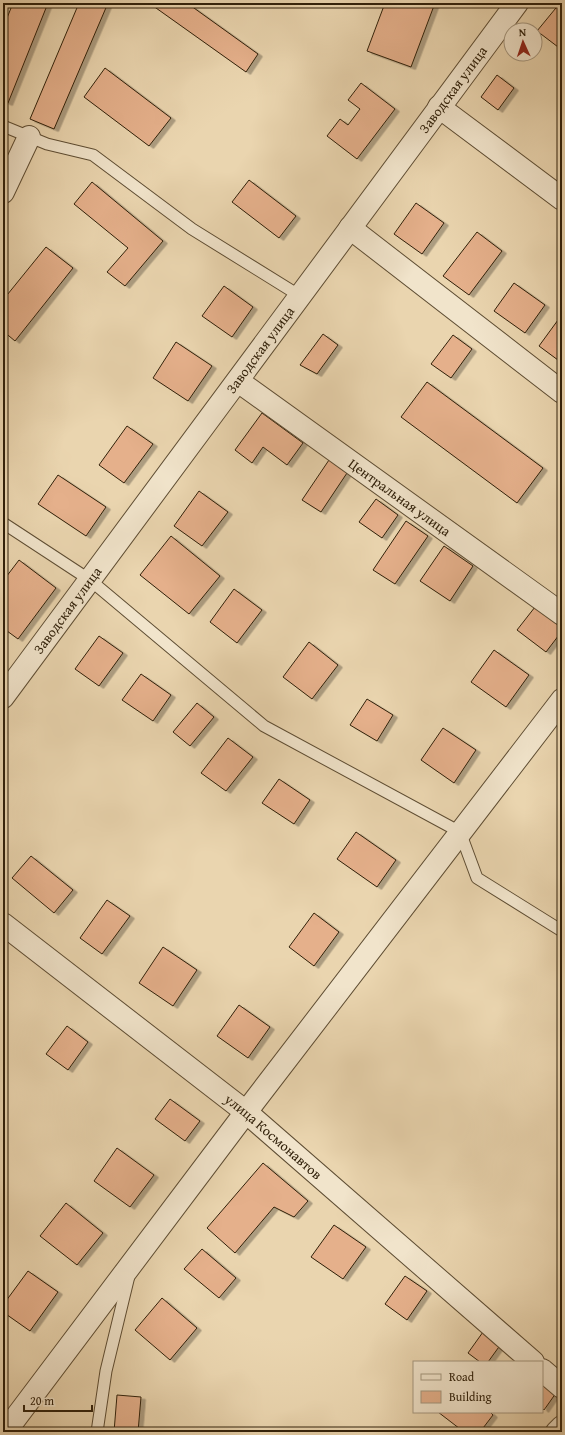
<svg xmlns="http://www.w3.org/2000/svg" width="565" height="1435" font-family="'Gentium Book Plus',serif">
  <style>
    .building { fill: #e5b08b; stroke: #30200a; filter: url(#shadow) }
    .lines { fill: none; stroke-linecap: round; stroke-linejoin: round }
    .service-casing { stroke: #5e4d33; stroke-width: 13 }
    .minor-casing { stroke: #5e4d33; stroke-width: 24 }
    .service { stroke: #f1e4cb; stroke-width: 11 }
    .minor { stroke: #f1e4cb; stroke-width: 22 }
    .labels { text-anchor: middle; stroke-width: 4; stroke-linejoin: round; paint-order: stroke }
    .street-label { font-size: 14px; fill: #30200a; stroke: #f1e4cb }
  </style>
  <defs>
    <filter id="shadow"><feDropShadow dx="4.5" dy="2.5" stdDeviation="0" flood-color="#0004"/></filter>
  </defs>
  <rect width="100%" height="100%" fill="#ead5af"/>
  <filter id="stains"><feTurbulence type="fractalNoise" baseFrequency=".005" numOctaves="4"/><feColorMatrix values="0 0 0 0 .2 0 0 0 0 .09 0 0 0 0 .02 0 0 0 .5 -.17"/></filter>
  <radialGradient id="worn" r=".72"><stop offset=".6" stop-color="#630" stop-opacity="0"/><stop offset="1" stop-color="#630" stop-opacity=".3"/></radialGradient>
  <g class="building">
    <polygon points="13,3 48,3 8,103 3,101 3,28"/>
    <polygon points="79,3 108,3 54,129 30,119"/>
    <polygon points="149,3 187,3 258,54 246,72"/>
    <polygon points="385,3 435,3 411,67 367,51"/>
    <polygon points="560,3 562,3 562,50 537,31"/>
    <polygon points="105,68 171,118 149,146 84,97"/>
    <polygon points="497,75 514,88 498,110 481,97"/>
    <polygon points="361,83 395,109 357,159 327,136 340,119 348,125 360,109 348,100"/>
    <polygon points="249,180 296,216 279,238 232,202"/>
    <polygon points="92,182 163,241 125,286 107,272 128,248 74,204"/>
    <polygon points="416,203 444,223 422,254 394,234"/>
    <polygon points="477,232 502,251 469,295 443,276"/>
    <polygon points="46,247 73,268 15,341 3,331 3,300"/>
    <polygon points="514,283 545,305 525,333 494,311"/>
    <polygon points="224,286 253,307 232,337 202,316"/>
    <polygon points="558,320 562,323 562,363 539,346"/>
    <polygon points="323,334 338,345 317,374 300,365"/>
    <polygon points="453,335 472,349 451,378 431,364"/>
    <polygon points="176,342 212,366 188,401 153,378"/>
    <polygon points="427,382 543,468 517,503 401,417"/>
    <polygon points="262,413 303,443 287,465 263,447 252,463 235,450"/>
    <polygon points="127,426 153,444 124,483 99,465"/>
    <polygon points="329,460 347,473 321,512 302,500"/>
    <polygon points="58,475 106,507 86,536 38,504"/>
    <polygon points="199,491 228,512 202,546 174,526"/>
    <polygon points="376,499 398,515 382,538 359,522"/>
    <polygon points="406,521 428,536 395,584 373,570"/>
    <polygon points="171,536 220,576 189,614 140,575"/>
    <polygon points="444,546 473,566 450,601 420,581"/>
    <polygon points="19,560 56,588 18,639 3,628 3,581"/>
    <polygon points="234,589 262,610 237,643 210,622"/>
    <polygon points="535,607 562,628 562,631 546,652 517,630"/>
    <polygon points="99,636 123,653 99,686 75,669"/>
    <polygon points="309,642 338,665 312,699 283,677"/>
    <polygon points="494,650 529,675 506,707 471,682"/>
    <polygon points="141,674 171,695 153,721 122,700"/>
    <polygon points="367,699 393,715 377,741 350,725"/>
    <polygon points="197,703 214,717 190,746 173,732"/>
    <polygon points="443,728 476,750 454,783 421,760"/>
    <polygon points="228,738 253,757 226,791 201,773"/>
    <polygon points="279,779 310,800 294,824 262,803"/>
    <polygon points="356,832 396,860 377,887 337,859"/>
    <polygon points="31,856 73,890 54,913 12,878"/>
    <polygon points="107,900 130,916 102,954 80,938"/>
    <polygon points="314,913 339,932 314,966 289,947"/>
    <polygon points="163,947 197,970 173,1006 139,983"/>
    <polygon points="239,1005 270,1027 248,1058 217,1036"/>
    <polygon points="67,1026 88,1042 68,1070 46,1054"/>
    <polygon points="170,1099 200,1121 185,1141 155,1119"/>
    <polygon points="117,1148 154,1175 130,1207 94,1181"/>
    <polygon points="263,1163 308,1201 294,1217 274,1207 235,1253 207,1228"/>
    <polygon points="66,1203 103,1233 77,1265 40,1236"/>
    <polygon points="334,1225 366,1247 343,1279 311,1257"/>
    <polygon points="202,1249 236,1278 219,1298 184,1269"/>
    <polygon points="28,1271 58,1292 30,1331 3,1312 3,1305"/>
    <polygon points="405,1276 427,1291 407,1320 385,1304"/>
    <polygon points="162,1298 197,1328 170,1360 135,1330"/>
    <polygon points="483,1332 501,1344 488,1362 480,1362 468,1353"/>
    <polygon points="542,1383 556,1393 544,1410 542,1408"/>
    <polygon points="117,1395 141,1397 138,1432 114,1432"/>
    <polygon points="438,1412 490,1412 493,1415 480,1432 464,1432"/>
  </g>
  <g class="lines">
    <defs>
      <g id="service">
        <polyline points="3,126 47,144 93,155 192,229 300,296"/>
        <polyline points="3,523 90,580 264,726 460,832 477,878 562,931"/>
        <polyline points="97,1432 106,1371 129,1276"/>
      </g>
      <g id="minor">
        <polyline points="439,107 562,199"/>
        <polyline points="3,192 29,137"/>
        <polyline points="350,228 562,392"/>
        <path id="s1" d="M238 381 562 614"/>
        <path id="s2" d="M3 697 517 3"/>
        <path id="s3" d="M3 924 246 1112 533 1362"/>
        <polyline points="542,1370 562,1387"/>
        <polyline points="5,1432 246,1112 562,700"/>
        <polyline points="557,1432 562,1427"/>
      </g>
    </defs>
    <use href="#service" class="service-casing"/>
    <use href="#minor" class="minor-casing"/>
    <use href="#service" class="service"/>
    <use href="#minor" class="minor"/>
  </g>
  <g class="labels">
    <g class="street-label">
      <text dy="5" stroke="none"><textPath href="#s2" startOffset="756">Заводская улица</textPath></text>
      <text dy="5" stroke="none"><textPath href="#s2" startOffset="432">Заводская улица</textPath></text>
      <text dy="5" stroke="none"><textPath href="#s1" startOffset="199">Центральная улица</textPath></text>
      <text dy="5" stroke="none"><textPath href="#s2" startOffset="108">Заводская улица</textPath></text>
      <text dy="5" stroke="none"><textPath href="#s3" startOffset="344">улица Космонавтов</textPath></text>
    </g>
  </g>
  <rect width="565" height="1435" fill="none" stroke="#ead5af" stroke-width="16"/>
  <rect x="4" y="4" width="557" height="1427" fill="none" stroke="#30200a" stroke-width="2"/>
  <rect x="8" y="8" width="549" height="1419" fill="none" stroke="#30200a"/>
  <rect x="413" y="1361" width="130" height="52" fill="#f1e4cb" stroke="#a4967e"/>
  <rect x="421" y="1374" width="20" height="6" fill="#f1e4cb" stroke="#a4967e"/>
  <text x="449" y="1381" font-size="12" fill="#30200a">Road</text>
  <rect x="421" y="1391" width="20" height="12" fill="#e5b08b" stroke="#a4967e"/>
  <text x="449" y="1401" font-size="12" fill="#30200a">Building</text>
  <g transform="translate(523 42) rotate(357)"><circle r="19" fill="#f1e4cb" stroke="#a4967e"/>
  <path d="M0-3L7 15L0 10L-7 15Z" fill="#8f2418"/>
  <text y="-6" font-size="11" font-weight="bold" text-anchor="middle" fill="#30200a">N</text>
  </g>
  <path d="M24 1405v6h68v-6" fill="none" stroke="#30200a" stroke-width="2"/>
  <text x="30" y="1405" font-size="12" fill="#30200a" stroke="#f1e4cb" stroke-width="3" paint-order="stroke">20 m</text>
  <rect width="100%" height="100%" filter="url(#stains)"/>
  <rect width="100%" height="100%" fill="url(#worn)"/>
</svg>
